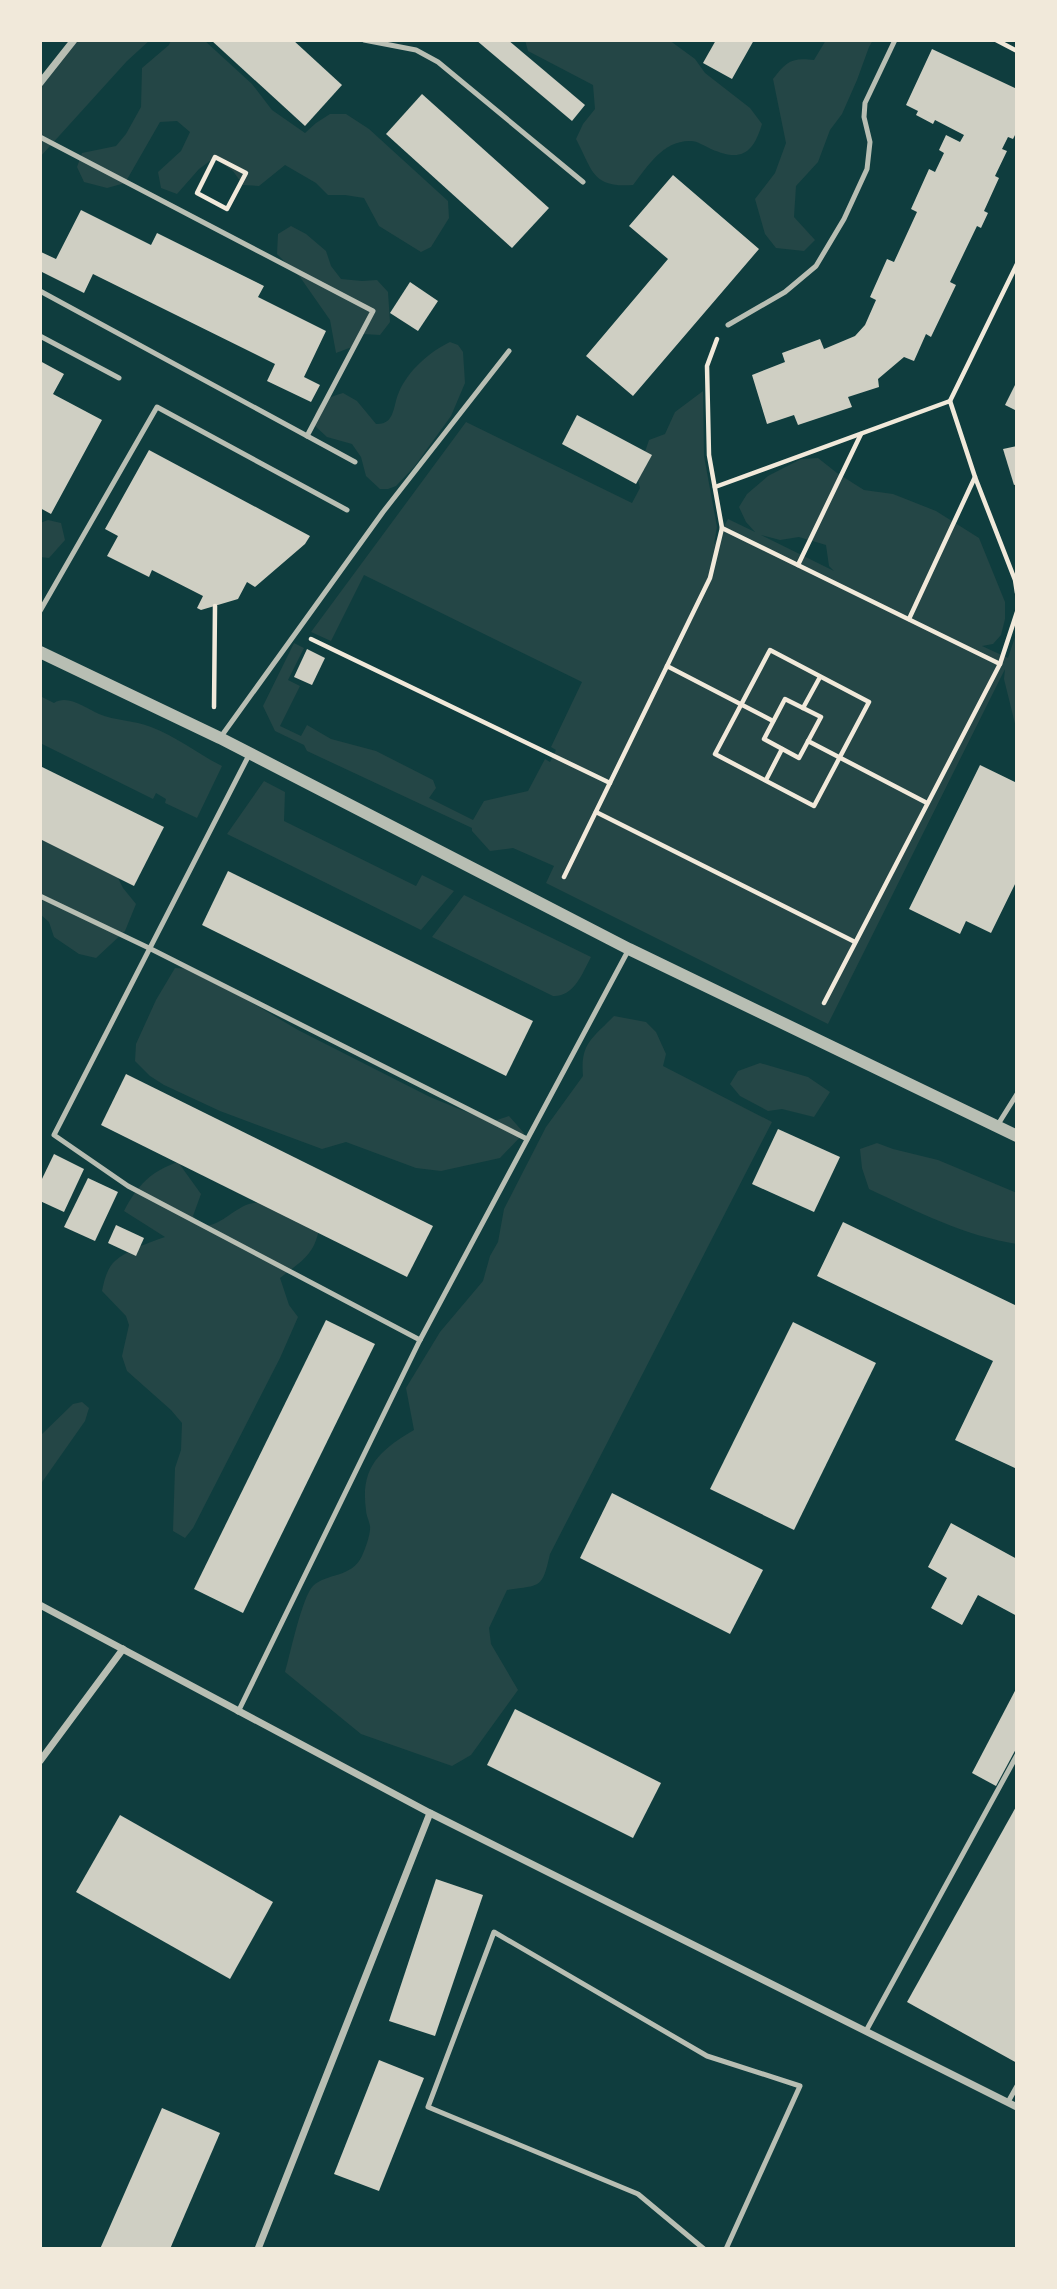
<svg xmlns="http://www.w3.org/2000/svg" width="1057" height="2289" font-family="'Golos Text',sans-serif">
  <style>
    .green { fill: #244646; fill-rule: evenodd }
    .building { fill: #cfcfc3 }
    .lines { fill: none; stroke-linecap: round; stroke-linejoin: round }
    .path { stroke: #f1e9da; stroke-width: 4.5 }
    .service { stroke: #b8beb3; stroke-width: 5 }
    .minor { stroke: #b8beb3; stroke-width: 7 }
    .tertiary { stroke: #b8beb3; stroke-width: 12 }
  </style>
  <rect width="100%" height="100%" fill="#0f3d3e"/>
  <g class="green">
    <polygon points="75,40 150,40 127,61 40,157 40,82"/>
    <polygon points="171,40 204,40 252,84 272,110 305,133 316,123 330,114 346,114 369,129 448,201 449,218 431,247 421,252 379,226 364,198 345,195 328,195 316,183 285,165 259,186 243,185 233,171 214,158 199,169 177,194 161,188 158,172 181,151 190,132 177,121 160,122 125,183 107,188 84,182 77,167 82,153 116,146 126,134 141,107 142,68 169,45"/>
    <path d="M525 40H669L695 59 705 73 750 108 762 124C753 154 741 162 711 149 705 146 697 141 691 141 663 140 648 166 633 185 592 188 593 171 576 139L583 124 595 109 593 85 528 51Z"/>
    <path d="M826 40H873L869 47 857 80 842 114 830 130 818 162 796 186 794 217 815 240 804 251 776 248 765 234 755 199 775 173 786 143 773 79C786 62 791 57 814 60Z"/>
    <polygon points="291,226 306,234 326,251 331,266 341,279 362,281 377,280 388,292 390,322 380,335 363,334 352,347 336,353 330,320 300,277 277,254 278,234"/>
    <path d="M450 342 458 345 463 352 465 383 451 416 414 467 396 486 388 489H380L366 476 361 457 352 444 327 437 314 425C314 405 325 398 343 393L357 401 376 424C381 424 387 423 390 418 395 411 395 400 399 392 408 371 429 352 450 342Z"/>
    <path d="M703 391 704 456 717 527 714 544 728 519 755 532 746 522 739 507 747 494 768 476 801 459 818 458 837 473 864 490 893 494 936 511 979 538 1005 602V619L1001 635 993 644 982 646 1008 658 1017 631V732L1004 679 1005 669 828 1024 546 883 554 866 513 848 490 851 472 831V828L307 751 304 745 275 731 263 706 294 643 304 648 288 680 300 686 280 726 301 736 307 725 331 739 376 751 433 780 436 788 429 798 473 820 484 801 528 791 545 759 550 762 556 750 551 747 582 682 364 575 331 641 311 632 466 422 632 503 640 488 637 476 649 440 665 434 675 412ZM761 535 780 540 799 537 826 545 829 566 834 571Z"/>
    <polygon points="48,520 61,523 65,540 49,558 40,557 40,523"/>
    <path d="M40 696 54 703C68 694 85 708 99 714 115 721 134 720 151 727 177 737 198 754 222 766L197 818 165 803 166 799 156 793 153 799 40 743Z"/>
    <polygon points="264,781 285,792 284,821 416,886 422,875 454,891 421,930 227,834"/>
    <polygon points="40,825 113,868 123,888 136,904 125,931 96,958 79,954 54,937 49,922 40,914"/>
    <path d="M464 895 591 957C582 974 574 997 553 996L432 937Z"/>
    <polygon points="175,968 195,969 298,1030 430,1097 491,1122 509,1116 524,1133 500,1158 441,1171 416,1168 346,1142 322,1149 220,1111 164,1085 150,1076 135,1061 136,1044 156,1000"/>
    <path d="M614 1016 646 1022 656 1032 666 1054 663 1066 772 1122 550 1554C542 1589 541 1585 507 1590L489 1628 491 1644 518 1690 471 1755 452 1766 361 1734 285 1672C290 1655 302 1597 313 1586 326 1573 352 1578 362 1556 365 1549 371 1534 370 1526 369 1520 366 1515 366 1510 360 1467 380 1450 414 1430L406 1388 440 1332 483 1281 490 1256 498 1242 504 1209 546 1127 583 1076C580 1043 593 1038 614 1016Z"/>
    <polygon points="760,1063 808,1077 830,1092 814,1117 782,1109 768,1111 740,1096 730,1084 738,1071"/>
    <path d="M877 1143 893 1149 938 1160 1017 1193V1244C965 1236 916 1211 869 1189L862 1168 860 1149Z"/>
    <path d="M178 1162 201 1194 193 1216 203 1227C222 1223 226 1216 242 1207 266 1193 297 1217 319 1229 314 1256 300 1262 280 1278L289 1305 298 1317 280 1358 193 1528 185 1538 173 1531 175 1468 181 1450 182 1423 171 1410 127 1371 122 1356 129 1325 126 1316 102 1291C104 1281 107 1268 115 1261 126 1251 150 1242 165 1237L124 1211C137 1186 151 1171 178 1162Z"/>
    <polygon points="82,1402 89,1408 85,1421 40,1485 40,1436 73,1404"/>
  </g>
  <g class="building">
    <polygon points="211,40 293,40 342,85 305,126"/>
    <polygon points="476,40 508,40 585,105 572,121"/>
    <polygon points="716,40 754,40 732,79 703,63"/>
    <polygon points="932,49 1017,89 1017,131 1013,139 1008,137 1002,149 1007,151 995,176 999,178 984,211 988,213 981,228 977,226 950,282 956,285 931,337 926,334 914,361 904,357 878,379 879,387 848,397 852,407 798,425 794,415 767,424 752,375 785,362 782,353 820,339 824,349 855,336 865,325 876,300 870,297 887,259 894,262 917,212 911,209 929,169 935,172 944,153 939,150 946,135 960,142 964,135 935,120 933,124 916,115 918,111 906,105"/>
    <polygon points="422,94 549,208 512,248 386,134"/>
    <polygon points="673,175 759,249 633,396 586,356 668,259 629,226"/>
    <polygon points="81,210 151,245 157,233 264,286 258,297 326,331 304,377 320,385 311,402 267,381 275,364 93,274 84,293 40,271 41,252 56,259"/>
    <polygon points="410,282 438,301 418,331 390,313"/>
    <polygon points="40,361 64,374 53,394 102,420 51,514 40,508"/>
    <polygon points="1017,381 1017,411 1005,405"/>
    <polygon points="577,415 652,455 636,484 562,444"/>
    <polygon points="1017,446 1017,484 1014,485 1003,449"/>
    <polygon points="149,450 310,536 305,544 255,587 247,582 238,599 201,610 197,608 203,596 152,570 149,577 107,556 118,536 105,529"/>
    <polygon points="307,649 325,658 312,685 294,677"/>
    <polygon points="980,765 1017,783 1017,880 991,933 966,921 960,934 909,909"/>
    <polygon points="40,766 164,827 134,886 40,839"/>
    <polygon points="228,871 533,1021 506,1076 202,925"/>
    <polygon points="126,1074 433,1226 407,1277 101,1125"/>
    <polygon points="778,1129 840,1157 814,1212 752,1184"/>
    <polygon points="54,1154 84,1169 64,1212 40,1201 40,1183"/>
    <polygon points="88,1178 118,1192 95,1241 64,1227"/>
    <polygon points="843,1222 1017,1306 1017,1469 955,1440 993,1361 817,1276"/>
    <polygon points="116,1225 144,1238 136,1256 108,1243"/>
    <polygon points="326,1320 375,1344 243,1613 194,1589"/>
    <polygon points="793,1322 876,1363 794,1530 710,1489"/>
    <polygon points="612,1493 763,1570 730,1634 580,1558"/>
    <polygon points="951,1523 1017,1559 1017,1616 978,1595 962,1625 931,1608 947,1578 928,1567"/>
    <polygon points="1017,1687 1017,1747 996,1786 972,1773"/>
    <polygon points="515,1709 661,1783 633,1838 487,1765"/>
    <polygon points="1017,1805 1017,2063 907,2002"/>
    <polygon points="120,1815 273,1902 230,1979 76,1892"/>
    <polygon points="436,1879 483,1895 435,2036 389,2021"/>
    <polygon points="379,2060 424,2078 379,2191 334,2174"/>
    <polygon points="162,2108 220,2133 170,2249 100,2249"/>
  </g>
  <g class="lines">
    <g class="path">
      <polyline points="996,40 1017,51"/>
      <polygon points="215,157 246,173 227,209 197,193"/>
      <polyline points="950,401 1017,264"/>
      <polyline points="715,487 950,401 975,477 1015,580 1017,593"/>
      <polyline points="722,528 1000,664"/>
      <polyline points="798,565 861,434"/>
      <polyline points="909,619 975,477"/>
      <polyline points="311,639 610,783"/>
      <polygon points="770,650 869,702 814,806 715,754"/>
      <polyline points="667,666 773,721"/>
      <polygon points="785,699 821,717 799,758 764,739"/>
      <polyline points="214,707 215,606"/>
      <polyline points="803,708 820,677"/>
      <polyline points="808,741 927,803"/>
      <polyline points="766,780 782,749"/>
      <polyline points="596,812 855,942"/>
      <polyline points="564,877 710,578 722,528 709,455 707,366 717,339"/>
      <polyline points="824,1003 1000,664 1017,612"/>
    </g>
    <g class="service">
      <polyline points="364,40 416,50 438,62 583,182"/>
      <polyline points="40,137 373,311 307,436"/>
      <polyline points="40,291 355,462"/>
      <polyline points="728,325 785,292 816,266 844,219 867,169 870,142 864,117 865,103 895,40"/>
      <polyline points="40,336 119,378"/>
      <polyline points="40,611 157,407 347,510"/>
      <polyline points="220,738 383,512 509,351"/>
      <polyline points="249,755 54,1135 128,1186 420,1340 629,949"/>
      <polyline points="40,896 149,948 527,1139"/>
      <polyline points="997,1126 1017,1094"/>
      <polyline points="238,1712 420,1340"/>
      <polyline points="866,2031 1017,1755"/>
      <polyline points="1008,2102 1017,2086"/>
      <polyline points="704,2249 638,2194 428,2107 494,1932 707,2056 800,2086 726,2249"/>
    </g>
    <g class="minor">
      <polyline points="40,83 74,40"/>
      <polyline points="40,1605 430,1813 1017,2107"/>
      <polyline points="40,1761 123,1649"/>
      <polyline points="258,2249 430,1813"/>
    </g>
    <polyline class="tertiary" points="40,652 220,738 629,949 1017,1136"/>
  </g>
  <rect width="1057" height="2289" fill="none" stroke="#f1e9da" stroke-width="84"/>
</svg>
